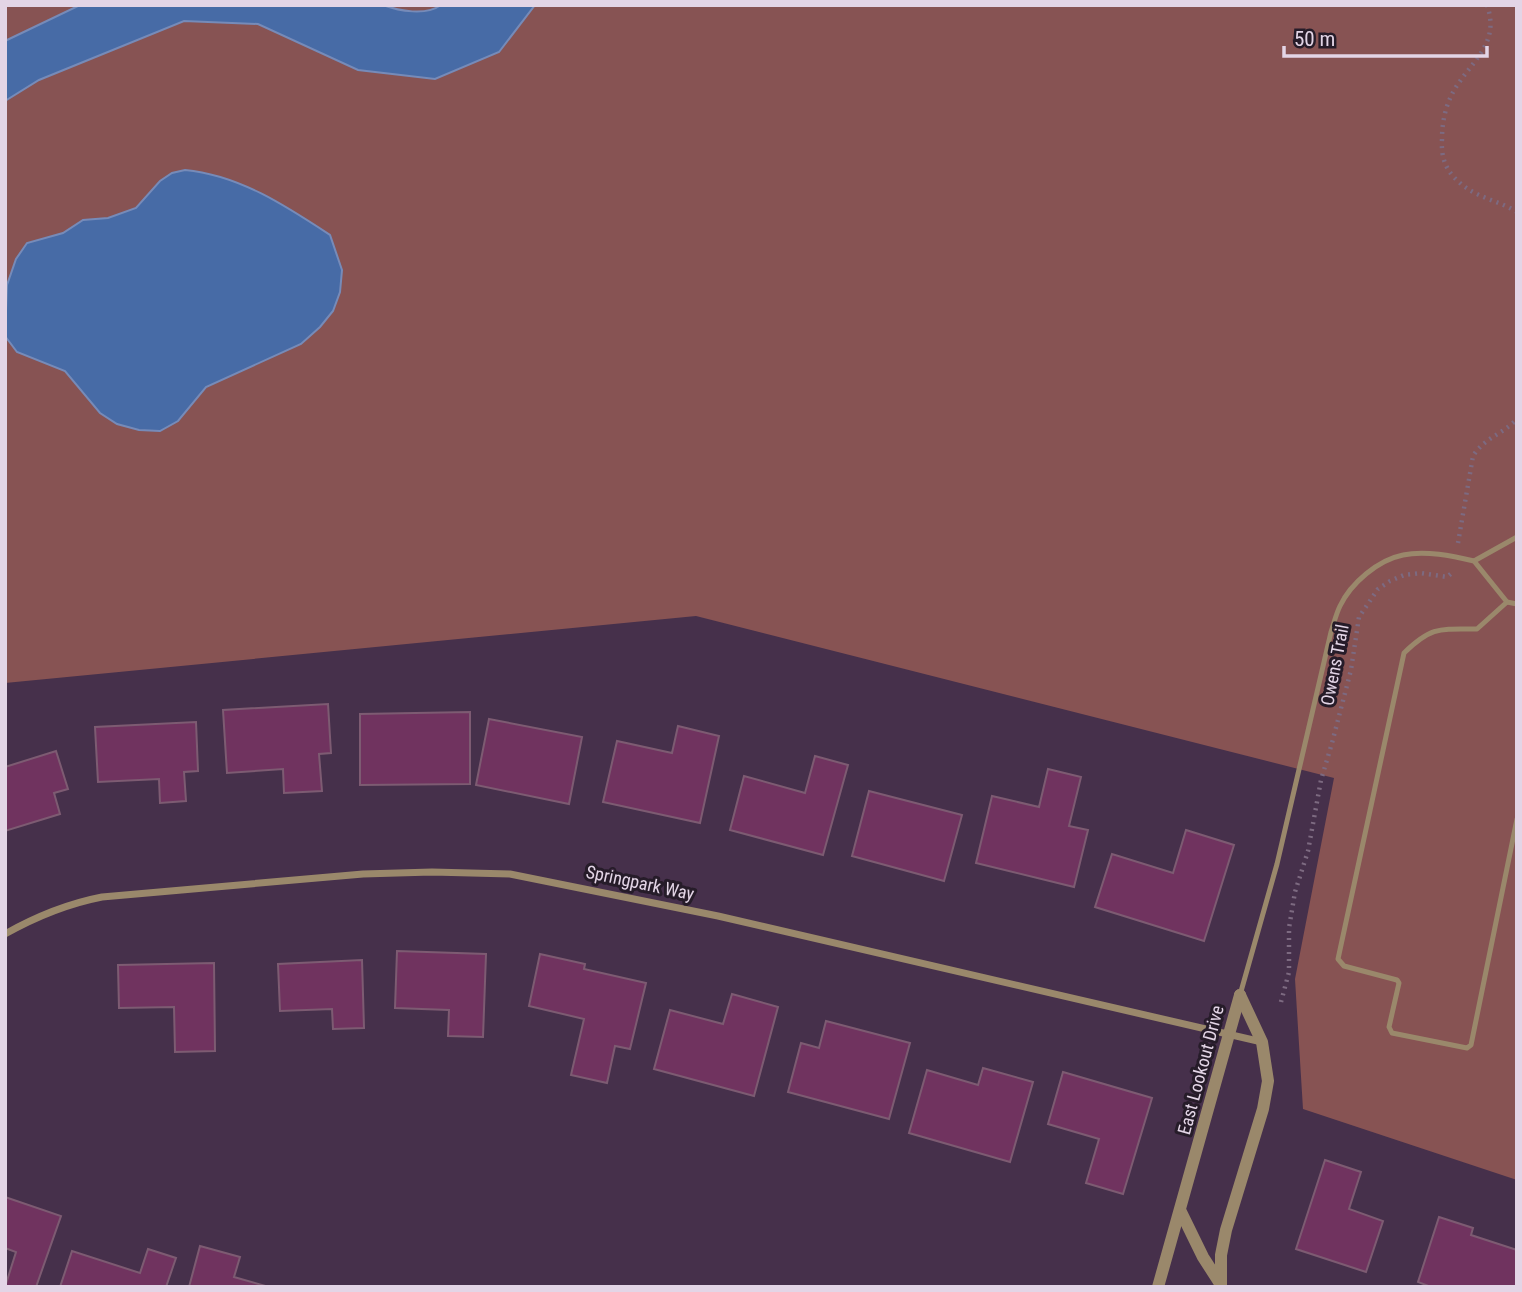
<svg xmlns="http://www.w3.org/2000/svg" width="1522" height="1292" font-family="'Roboto Condensed',sans-serif">
  <style>
    .green { fill: #875353 }
    .water { fill: #476ba6; stroke: #768bb9; stroke-width: 2 }
    .building { fill: #70335f; stroke: #7d5b72; stroke-width: 2 }
    .lines { fill: none; stroke-linecap: round; stroke-linejoin: round }
    .path { stroke: #7d6a81; stroke-width: 4.5; stroke-dasharray: 2 5; stroke-linecap: butt }
    .service { stroke: #9a886b; stroke-width: 5 }
    .minor { stroke: #9a886b; stroke-width: 7 }
    .tertiary { stroke: #9a886b; stroke-width: 12 }
    .labels { text-anchor: middle; stroke-width: 6; stroke-linejoin: round; paint-order: stroke }
    .street-label { font-size: 18px; fill: #e3d5e6; stroke: #261c29 }
  </style>
  <rect width="100%" height="100%" fill="#46304b"/>
  <polygon class="green" points="5,5 1517,5 1517,1180 1303,1109 1295,979 1334,778 696,616 5,683"/>
  <g class="water">
    <path d="M80 5H383C399 11 426 16 441 5H535L499 52 435 79 358 70 258 24 184 21 39 80 5 101V41Z"/>
    <path d="M185 170C239 175 286 206 330 235L342 270 340 292 333 311 320 327 301 344 206 387 178 421 160 431 139 430 117 424 100 413 65 371 17 352 5 336 7 285 16 259 27 243 63 233 83 220 108 218 136 208 160 181 172 173Z"/>
  </g>
  <g class="building">
    <polygon points="328,704 331,753 319,754 322,791 284,793 283,769 227,773 223,710"/>
    <polygon points="470,712 470,784 360,785 360,714"/>
    <polygon points="489,719 582,737 569,804 476,785"/>
    <polygon points="196,722 198,771 184,772 186,801 160,803 159,779 98,782 95,727"/>
    <polygon points="678,726 719,736 700,823 603,802 617,741 672,753"/>
    <polygon points="56,751 68,789 54,793 60,814 5,831 5,767"/>
    <polygon points="815,756 848,765 823,855 730,830 744,776 805,793"/>
    <polygon points="1048,769 1081,777 1069,826 1088,830 1074,887 976,863 992,796 1039,807"/>
    <polygon points="869,791 962,815 944,881 852,856"/>
    <polygon points="1186,830 1234,845 1204,941 1095,907 1112,854 1173,873"/>
    <polygon points="397,951 486,954 483,1037 448,1036 449,1010 395,1008"/>
    <polygon points="540,954 585,964 584,969 646,983 630,1049 615,1046 607,1083 571,1075 584,1019 529,1006"/>
    <polygon points="362,960 364,1028 333,1029 332,1009 280,1011 278,964"/>
    <polygon points="214,963 215,1051 175,1052 174,1007 119,1008 118,965"/>
    <polygon points="732,994 778,1007 754,1096 654,1069 670,1010 723,1024"/>
    <polygon points="826,1021 910,1043 889,1119 788,1092 801,1043 819,1048"/>
    <polygon points="983,1068 1033,1082 1010,1162 909,1133 927,1070 978,1085"/>
    <polygon points="1063,1072 1152,1098 1123,1194 1086,1183 1099,1139 1048,1124"/>
    <polygon points="1325,1160 1361,1172 1349,1209 1383,1221 1366,1272 1296,1249"/>
    <polygon points="5,1197 61,1216 36,1287 5,1287 16,1252 5,1248"/>
    <polygon points="1439,1217 1473,1228 1471,1235 1517,1250 1517,1287 1431,1287 1418,1282"/>
    <polygon points="200,1246 240,1257 234,1277 269,1287 189,1287"/>
    <polygon points="148,1249 176,1258 166,1287 60,1287 72,1251 140,1273"/>
  </g>
  <g class="lines">
    <g class="path">
      <path d="M1487 5C1500 42 1474 59 1456 87 1446 103 1442 121 1442 139 1441 157 1445 170 1459 182 1476 198 1498 200 1517 212"/>
      <path d="M1458 543 1473 456C1484 438 1503 434 1517 419"/>
      <polyline points="1281,1002 1289,972 1289,928 1295,892 1308,851 1321,780 1332,743 1351,670 1359,617 1378,589 1390,581 1404,575 1421,573 1447,577 1453,572"/>
    </g>
    <g class="service">
      <polyline points="1474,561 1517,537"/>
      <path d="M1507 602 1477 629C1440 629 1432 626 1404 653L1338 959 1344 966 1397 980 1399 983 1389 1027 1392 1033 1467 1048 1471 1045 1517 819"/>
      <path d="M1240 995 1277 864 1331 632C1334 623 1336 614 1340 606 1351 583 1378 560 1403 555 1425 550 1453 556 1474 561L1507 602 1517 604"/>
    </g>
    <path class="minor" d="M5 934C37 916 66 904 102 897L363 874 432 872 510 874 718 916 1262 1042"/>
    <g class="tertiary">
      <polyline points="1181,1212 1203,1257 1221,1285"/>
      <polyline points="1158,1287 1240,995"/>
      <polyline points="1221,1287 1221,1255 1226,1230 1263,1109 1268,1081 1262,1042 1240,995"/>
    </g>
  </g>
  <g class="labels">
    <g class="street-label">
      <text transform="translate(1335 665) rotate(-79)" y="6">Owens Trail</text>
      <text transform="translate(640 883) rotate(12)" y="6">Springpark Way</text>
      <text transform="translate(1201 1070) rotate(-75)" y="6">East Lookout Drive</text>
    </g>
  </g>
  <rect width="1522" height="1292" fill="none" stroke="#e3d5e6" stroke-width="14"/>
  <path d="M1284 46v10h203v-10" fill="none" stroke="#e3d5e6" stroke-width="3.5"/>
  <text x="1294" y="46" font-size="21" fill="#e3d5e6" stroke="#261c29" stroke-width="5" paint-order="stroke">50 m</text>
</svg>
